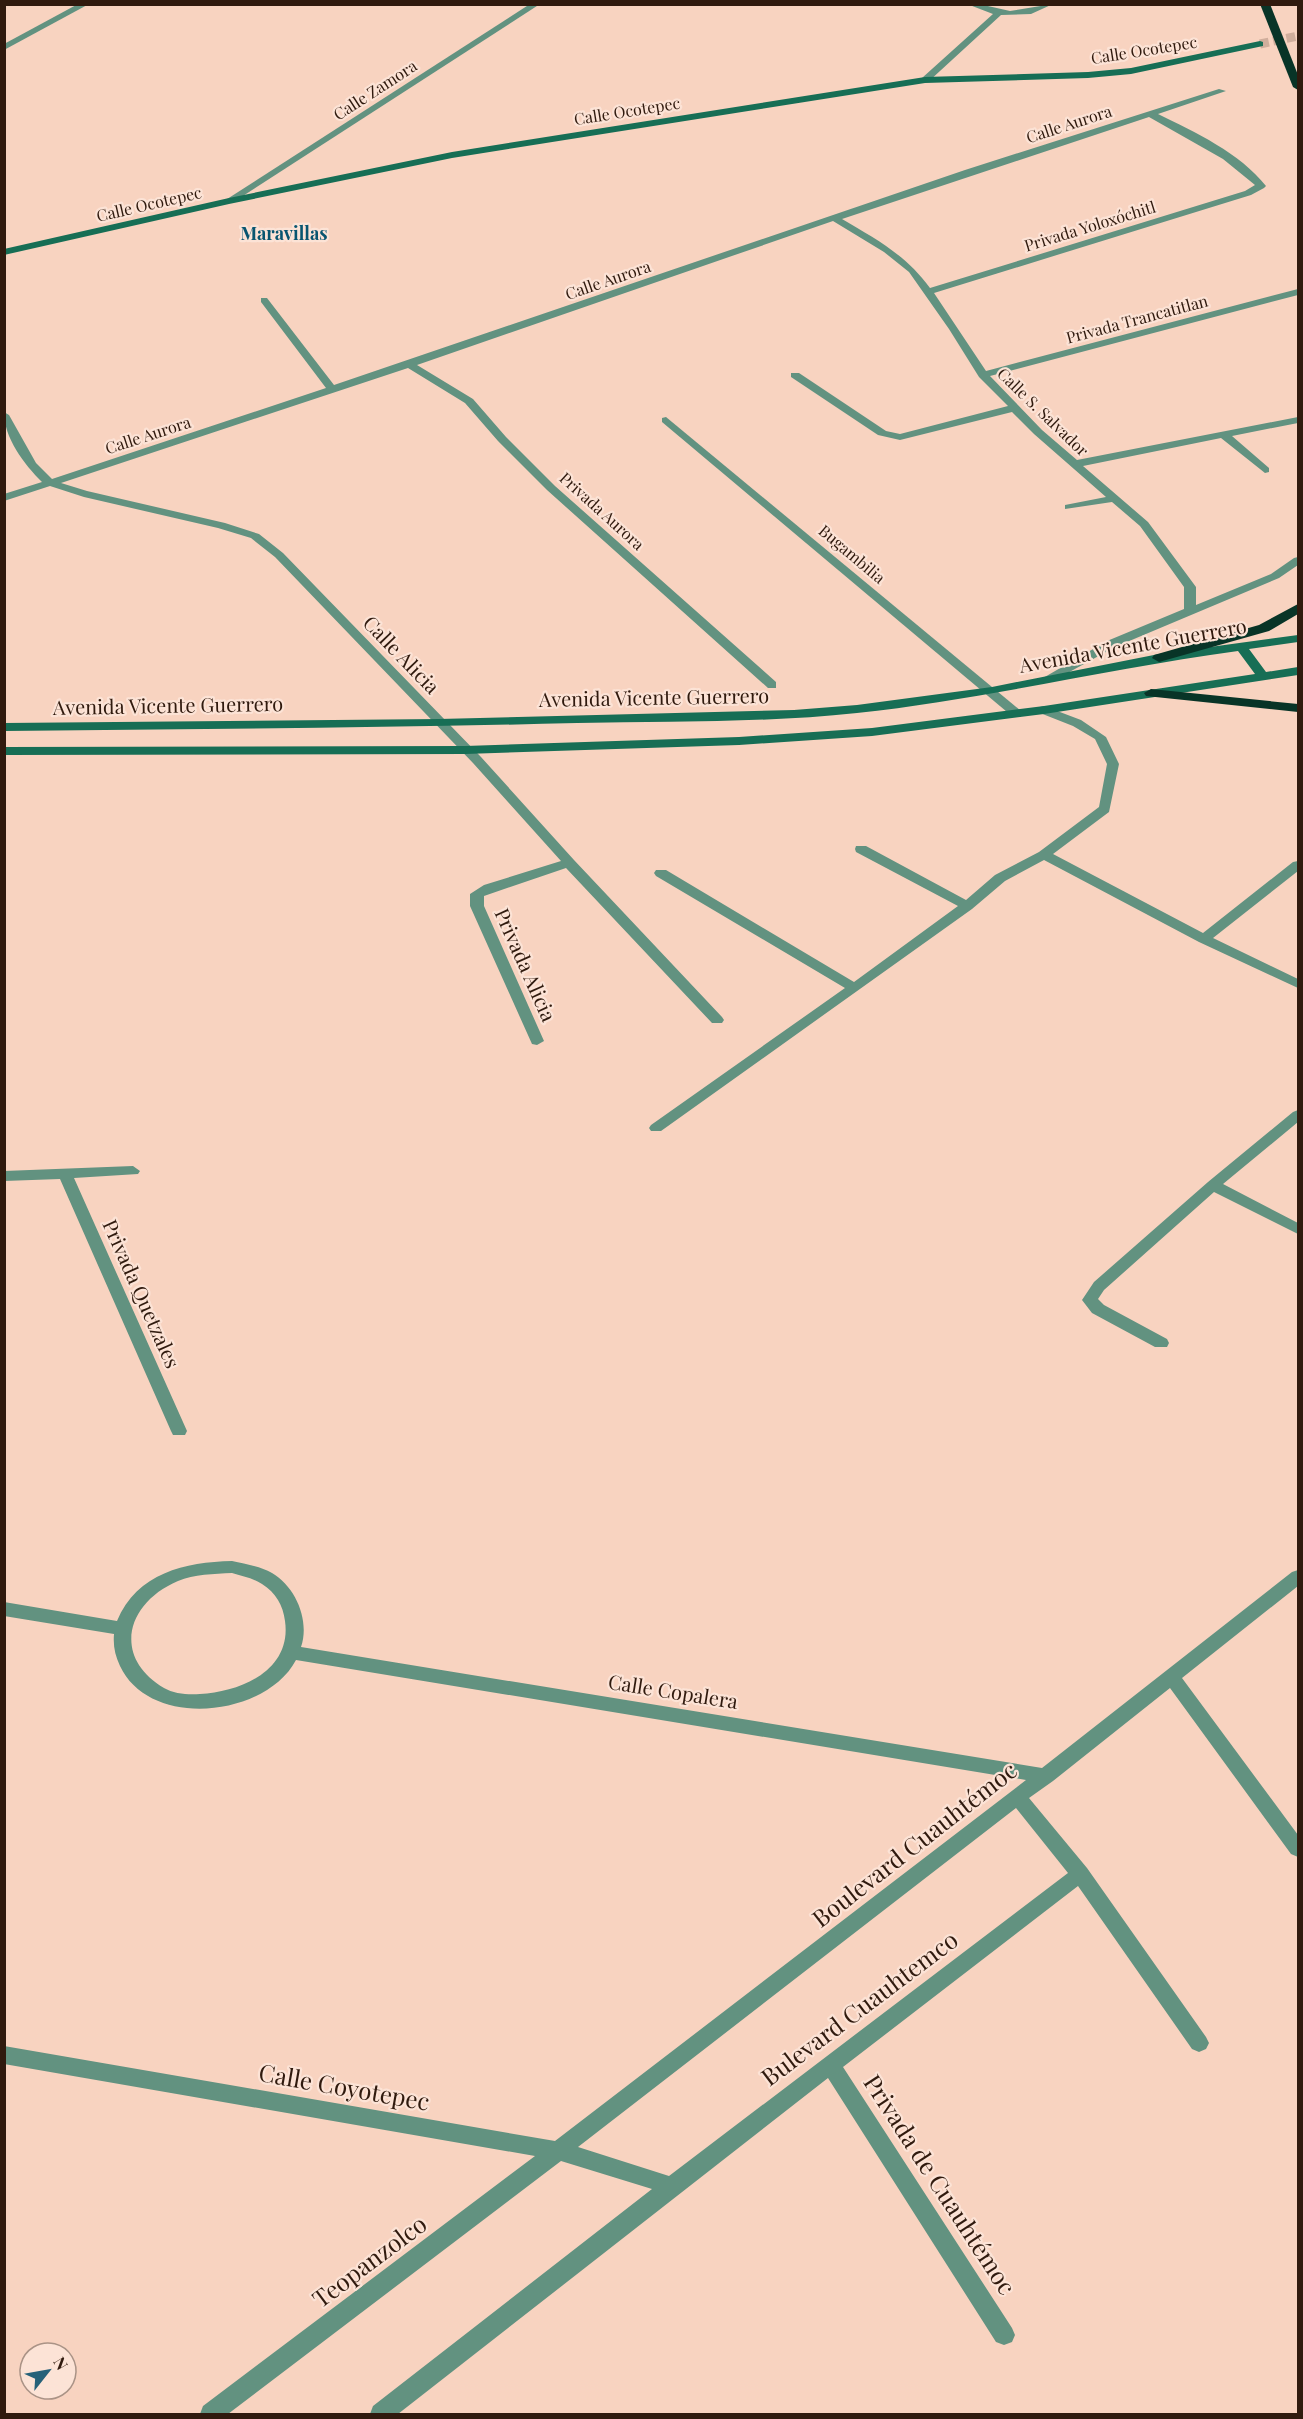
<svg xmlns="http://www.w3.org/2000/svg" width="1303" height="2419" font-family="'Playfair Display',serif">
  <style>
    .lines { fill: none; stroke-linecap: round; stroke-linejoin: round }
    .secondary-tunnel { stroke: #d0ae9c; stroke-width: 9; stroke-dasharray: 9 4.5; stroke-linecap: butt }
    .street { fill: #629280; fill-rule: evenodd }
    .secondary { fill: #176e55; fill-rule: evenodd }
    .highway { fill: #083427; fill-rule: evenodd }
    .labels { text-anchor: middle; stroke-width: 4.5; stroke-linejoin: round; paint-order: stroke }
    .far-street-label { font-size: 16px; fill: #301a0e; stroke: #fce3d6 }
    .far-neighbourhood-label { font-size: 18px; font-weight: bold; fill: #085570; stroke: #fce3d6 }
    .street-label { font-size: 20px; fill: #301a0e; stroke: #fce3d6 }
    .near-street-label { font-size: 24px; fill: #301a0e; stroke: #fce3d6 }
  </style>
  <rect width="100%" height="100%" fill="#f8d3c0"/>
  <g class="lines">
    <polyline class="secondary-tunnel" points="1260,44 1298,36"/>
    <g class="street">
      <polygon points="78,4 89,4 4,50 4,44"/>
      <polygon points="530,4 540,4 232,203 224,201"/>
      <polygon points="967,4 979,4 1010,11 1053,4 1031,14 1001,15 928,82 922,82 922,78 993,14"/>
      <path d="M1219 89 1226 91 1158 114C1195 132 1240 153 1266 186L1264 188 1251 195 934 293 986 371 1298 289V295L990 376 1042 430 1077 460 1298 417V423L1232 436 1269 468V472L1265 473 1221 438 1083 466 1148 522 1196 587V605L1271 574 1294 558 1298 557V565L1279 578 1115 647 1053 681 1049 682 1043 678 1107 641 1184 609V587L1140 526 1112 502 1065 509V505L1106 497 1034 434 1012 412 900 440 878 435 791 377V373H799L886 431 900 434 1008 406 979 377 949 329 909 272 884 252 833 221 417 365 473 399 506 437 555 486 776 682V688H768L547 490 498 441 465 403 408 368 61 483 87 491 225 523 259 534 283 553 481 757 574 860 722 1017 724 1020 722 1023H712L566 868 484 896V906L544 1041 537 1045 532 1044 470 906V894L484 885 561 861 473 763 275 557 251 538 218 528 84 497 50 486 4 501V494L42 482C24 464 4 438 4 412L9 415 36 463 52 479 326 388 261 302V298H267L334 385 965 170ZM1149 117 1223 159 1255 185 1245 191 930 288C906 255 876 239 842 219Z"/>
      <polygon points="666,417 1021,711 1021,717 1013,717 662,422 662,418"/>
      <polygon points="1044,706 1081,720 1106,737 1119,764 1109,812 1053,854 1203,933 1293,862 1298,861 1298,871 1213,938 1298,979 1298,988 1199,942 1044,860 1005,881 972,909 661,1131 651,1131 649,1128 651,1125 845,988 656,876 654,873 656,870 666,870 854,982 958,906 856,852 855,849 856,846 866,846 966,900 995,875 1039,852 1099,807 1107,764 1095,739 1073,726 1040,713 1040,707"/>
      <polygon points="1298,1110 1298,1122 1223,1184 1298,1223 1298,1234 1214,1192 1104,1290 1098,1299 1104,1305 1167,1339 1169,1343 1167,1347 1155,1347 1092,1313 1082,1300 1094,1282 1208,1182 1293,1112"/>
      <polygon points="133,1166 140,1171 138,1174 74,1178 187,1431 185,1435 173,1435 171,1431 60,1179 4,1181 4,1171"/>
      <path d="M232 1561C245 1564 260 1566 272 1573 296 1587 310 1621 301 1647L1042 1768 1292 1572 1298 1570V1586L1182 1678 1298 1835V1857L1291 1854 1170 1688 1053 1781 1029 1798 1087 1868 1206 2037 1209 2043 1206 2049 1199 2052 1192 2049 1078 1886 843 2067 1012 2328 1015 2335 1012 2342 1004 2345 996 2342 828 2078 398 2414H370L373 2406 652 2189 561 2161 228 2414H200L203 2406 535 2156 4 2064V2046L555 2141 1026 1780 296 1660C266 1717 150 1730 120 1666 115 1655 113 1646 114 1634L4 1616V1602L117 1621C137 1573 185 1562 232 1561ZM232 1573C242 1576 253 1578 262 1584 276 1593 283 1605 285 1621 292 1670 241 1692 200 1694 189 1695 174 1694 164 1688 112 1657 126 1603 178 1581 194 1574 214 1574 232 1573ZM1016 1808 1068 1873 669 2176 578 2147Z"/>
    </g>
    <g class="secondary">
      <polygon points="1260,41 1263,42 1263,46 1131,74 1088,78 925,83 452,158 229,204 4,255 4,249 229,198 452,152 925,77 1088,72 1131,68"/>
      <path d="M1298 635V642L1249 649 1266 672 1298 667V675L1044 714 872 736 739 745 465 754 4 755V747L465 746 739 737 872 728 1044 706 1255 674 1238 651C1111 668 986 699 857 713 765 723 670 721 577 723 386 728 195 729 4 731V723L439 719 794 710 857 705 992 687 1159 654Z"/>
    </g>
    <g class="highway">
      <polygon points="1260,4 1270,4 1298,75 1298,90 1293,87"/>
      <polygon points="1298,604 1298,614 1269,631 1159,662 1152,658 1154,655 1259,625"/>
      <polygon points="1151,689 1298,704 1298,712 1146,696 1144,693"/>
    </g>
  </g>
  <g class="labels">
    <g class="far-street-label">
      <text transform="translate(1144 50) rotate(-9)" y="6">Calle Ocotepec</text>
      <text transform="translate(375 90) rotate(-33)" y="6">Calle Zamora</text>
      <text transform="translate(627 111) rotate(-9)" y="6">Calle Ocotepec</text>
      <text transform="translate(1069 124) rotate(-18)" y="6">Calle Aurora</text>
      <text transform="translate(149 204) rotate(-13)" y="6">Calle Ocotepec</text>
      <text transform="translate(1090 226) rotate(-17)" y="6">Privada Yoloxóchitl</text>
      <text transform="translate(608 280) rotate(-19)" y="6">Calle Aurora</text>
      <text transform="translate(1137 319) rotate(-15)" y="6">Privada Trancatitlan</text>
      <text transform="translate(1043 412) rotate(44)" y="6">Calle S. Salvador</text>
      <text transform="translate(148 435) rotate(-18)" y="6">Calle Aurora</text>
      <text transform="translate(602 511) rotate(42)" y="6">Privada Aurora</text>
      <text transform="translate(852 554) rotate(40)" y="6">Bugambilia</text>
    </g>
    <g class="far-neighbourhood-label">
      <text x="284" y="240">Maravillas</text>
    </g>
    <g class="street-label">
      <text transform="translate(1133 646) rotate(-10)" y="7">Avenida Vicente Guerrero</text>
      <text transform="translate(401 655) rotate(46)" y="7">Calle Alicia</text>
      <text transform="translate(654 698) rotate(-1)" y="7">Avenida Vicente Guerrero</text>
      <text transform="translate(168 706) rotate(-1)" y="7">Avenida Vicente Guerrero</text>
      <text transform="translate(525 965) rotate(66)" y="7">Privada Alicia</text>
      <text transform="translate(141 1294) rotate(66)" y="7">Privada Quetzales</text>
      <text transform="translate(673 1692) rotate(9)" y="7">Calle Copalera</text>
    </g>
    <g class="near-street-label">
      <text transform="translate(915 1845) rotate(-38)" y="8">Boulevard Cuauhtémoc</text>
      <text transform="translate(860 2009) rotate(-37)" y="8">Bulevard Cuauhtemco</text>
      <text transform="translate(344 2088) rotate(10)" y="8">Calle Coyotepec</text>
      <text transform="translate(939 2185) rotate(57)" y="8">Privada de Cuauhtémoc</text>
      <text transform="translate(370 2262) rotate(-37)" y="8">Teopanzolco</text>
    </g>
  </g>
  <rect width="1303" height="2419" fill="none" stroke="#301a0e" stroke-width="12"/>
  <g transform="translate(48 2371) rotate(59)"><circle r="28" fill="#fce3d6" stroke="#aa9386" stroke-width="1.5"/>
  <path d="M0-4.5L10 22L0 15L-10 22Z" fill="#266179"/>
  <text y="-9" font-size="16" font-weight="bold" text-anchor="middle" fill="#301a0e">N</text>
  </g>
</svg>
